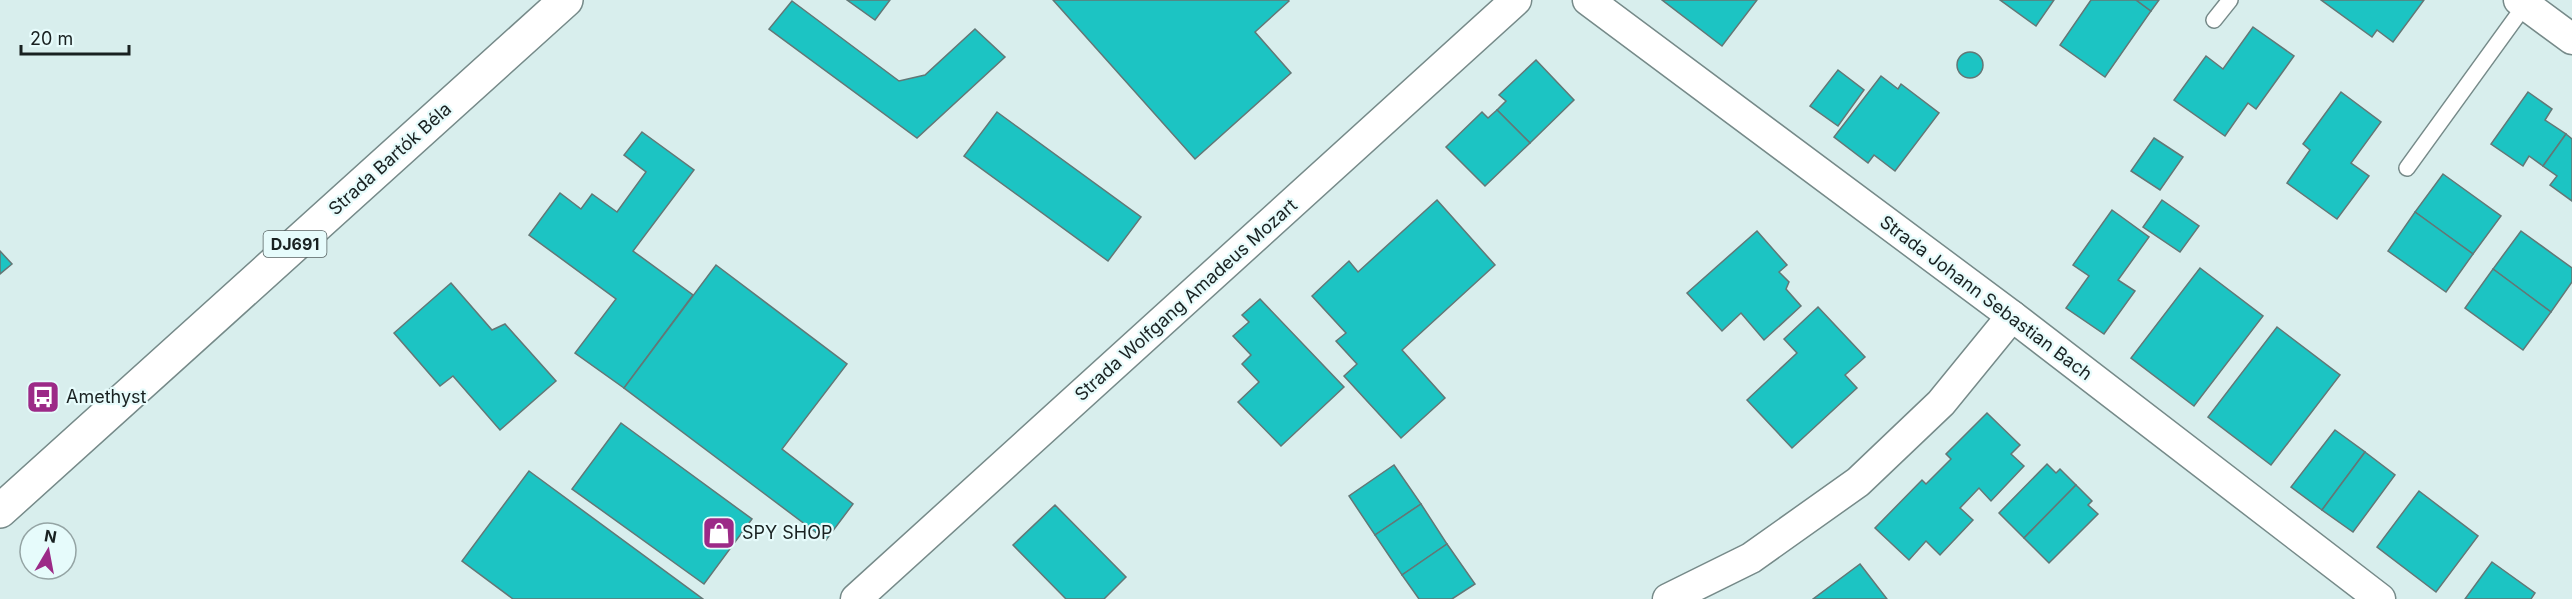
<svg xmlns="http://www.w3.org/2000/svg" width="2572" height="599" font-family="Inter,sans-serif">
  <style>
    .building { fill: #1cc4c3; stroke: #637776; stroke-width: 1.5 }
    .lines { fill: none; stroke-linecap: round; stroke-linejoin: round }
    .service-casing { stroke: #768a89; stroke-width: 18 }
    .minor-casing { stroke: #768a89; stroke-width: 33 }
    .primary-casing { stroke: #768a89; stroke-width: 36 }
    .service { stroke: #fff; stroke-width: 15 }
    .minor { stroke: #fff; stroke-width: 30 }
    .primary { stroke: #fff; stroke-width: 33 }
    .labels { text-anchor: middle; stroke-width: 4.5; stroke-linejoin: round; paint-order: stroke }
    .shield { fill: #e6fbfb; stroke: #566262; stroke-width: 1.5 }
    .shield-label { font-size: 16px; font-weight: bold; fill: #192121 }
    .street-label { font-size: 18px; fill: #192121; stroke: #e6fbfb }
    .poi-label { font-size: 18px; fill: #192121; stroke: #e6fbfb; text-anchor: start }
  </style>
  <rect width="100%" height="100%" fill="#d8eeed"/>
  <g class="building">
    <polygon points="847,0 890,0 875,20"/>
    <polygon points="1053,0 1288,0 1289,1 1255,32 1291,73 1195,159"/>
    <polygon points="1662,0 1757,0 1722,46"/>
    <polygon points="2000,0 2054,0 2036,26"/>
    <polygon points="2091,0 2136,0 2151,11 2105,77 2060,45"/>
    <polygon points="2136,0 2159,0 2151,11"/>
    <polygon points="2321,0 2424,0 2393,42 2377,30 2372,37"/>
    <polygon points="792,1 899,81 925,75 975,29 1005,57 917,138 769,29"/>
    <polygon points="2253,27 2294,56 2256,109 2248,103 2225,136 2174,100 2206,56 2223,69"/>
    <circle cx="1970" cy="65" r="13"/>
    <polygon points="1536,60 1574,100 1530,143 1497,110 1506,101 1499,95"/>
    <polygon points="1838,70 1864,90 1838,126 1810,106"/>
    <polygon points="1881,76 1898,89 1901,84 1939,113 1895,171 1874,155 1868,163 1834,137"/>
    <polygon points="2341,92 2381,122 2351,163 2369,176 2337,219 2287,183 2310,150 2303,144"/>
    <polygon points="2528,92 2552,109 2545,120 2566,134 2543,166 2529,156 2523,166 2491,144"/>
    <polygon points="1497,110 1530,143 1485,186 1446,147 1482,112 1488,118"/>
    <polygon points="997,112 1141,217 1108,261 964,156"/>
    <polygon points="642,132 694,170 633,251 693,295 624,388 575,353 616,299 529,235 560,193 581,209 592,194 617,212 646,172 624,155"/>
    <polygon points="2566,134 2572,139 2572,201 2550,185 2557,176 2543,166"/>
    <polygon points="2154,138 2183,157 2160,190 2131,171"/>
    <polygon points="2443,174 2501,216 2473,254 2415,212"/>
    <polygon points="1437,200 1495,265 1402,350 1445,398 1401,438 1344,376 1357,364 1336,341 1346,333 1312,296 1349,261 1358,272"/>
    <polygon points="2162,200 2199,226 2180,252 2143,227"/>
    <polygon points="2112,210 2149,237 2118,280 2135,291 2104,334 2066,308 2089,276 2073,265"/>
    <polygon points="2415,212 2473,254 2446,292 2388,251"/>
    <polygon points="1757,231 1787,265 1779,272 1789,282 1786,289 1801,306 1764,340 1741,313 1722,331 1687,293"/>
    <polygon points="2521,231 2572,268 2572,282 2551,312 2493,269"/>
    <polygon points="0,251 12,264 0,274"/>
    <polygon points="716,265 847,364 782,449 853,504 826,540 624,388"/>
    <polygon points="2200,268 2263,316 2194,406 2131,358"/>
    <polygon points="2493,269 2551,312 2523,350 2465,308"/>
    <polygon points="451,283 492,330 505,324 556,381 500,430 453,376 440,386 394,333"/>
    <polygon points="1260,299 1344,387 1281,446 1238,402 1259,382 1242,364 1251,355 1233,336 1249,322 1242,315"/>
    <polygon points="1818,307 1865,357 1845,375 1857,388 1792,448 1747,400 1797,353 1784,339"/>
    <polygon points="2277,327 2340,375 2271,465 2208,417"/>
    <polygon points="1987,413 2020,445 2011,454 2024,466 1991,501 1979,488 1960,508 1973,520 1940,555 1926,541 1909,560 1875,528 1922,480 1926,484 1951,459 1946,454"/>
    <polygon points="621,423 752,519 704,584 572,489"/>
    <polygon points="2335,430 2365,452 2322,510 2291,487"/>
    <polygon points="2365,452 2395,475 2353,532 2322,510"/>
    <polygon points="2047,464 2056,473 2060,469 2076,485 2024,538 1999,513"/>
    <polygon points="1394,465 1421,504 1375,535 1349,496"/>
    <polygon points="529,471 703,599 513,599 462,561"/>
    <polygon points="2076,485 2092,501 2088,505 2098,514 2049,563 2024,538"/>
    <polygon points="2419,491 2478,536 2436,592 2377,547"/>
    <polygon points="1421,504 1447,544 1402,575 1375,535"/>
    <polygon points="1055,505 1126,577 1104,599 1066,599 1013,545"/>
    <polygon points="1447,544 1475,584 1452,599 1419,599 1402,575"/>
    <polygon points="2492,562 2535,593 2531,599 2465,599"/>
    <polygon points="1860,564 1887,599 1813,599"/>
  </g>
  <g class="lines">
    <defs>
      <g id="service">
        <polyline points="2214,20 2230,0"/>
        <polyline points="2407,168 2525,5"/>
      </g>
      <g id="minor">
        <polyline points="1588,0 2012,316 2380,599"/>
        <polyline points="2519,0 2572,39"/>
        <polyline points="856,599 1516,0"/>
        <polyline points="1668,599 1751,558 1858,482 1941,403 2012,316"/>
      </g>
      <polyline id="primary" points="0,511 566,0"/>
    </defs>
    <use href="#service" class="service-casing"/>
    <use href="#minor" class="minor-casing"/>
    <use href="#primary" class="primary-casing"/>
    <use href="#service" class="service"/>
    <use href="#minor" class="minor"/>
    <use href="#primary" class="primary"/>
  </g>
  <defs>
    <symbol id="bus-square" viewBox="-11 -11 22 22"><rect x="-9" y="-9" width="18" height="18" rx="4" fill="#9c2a87" stroke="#e6fbfb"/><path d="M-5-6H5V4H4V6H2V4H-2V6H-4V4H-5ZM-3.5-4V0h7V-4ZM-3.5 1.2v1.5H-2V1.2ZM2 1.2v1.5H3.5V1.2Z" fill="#fff"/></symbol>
    <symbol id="shop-square" viewBox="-11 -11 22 22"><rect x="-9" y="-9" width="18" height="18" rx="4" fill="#9c2a87" stroke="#e6fbfb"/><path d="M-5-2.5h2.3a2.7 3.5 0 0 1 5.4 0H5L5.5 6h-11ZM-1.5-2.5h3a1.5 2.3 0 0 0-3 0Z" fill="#fff"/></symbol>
  </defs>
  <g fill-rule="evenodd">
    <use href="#bus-square" x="24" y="378" width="38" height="38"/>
    <use href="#shop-square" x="700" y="514" width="38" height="38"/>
  </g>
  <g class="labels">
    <rect class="shield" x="263.5" y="231" width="63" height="26" rx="4.5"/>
    <g class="shield-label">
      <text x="295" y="250">DJ691</text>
    </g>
    <g class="street-label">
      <text transform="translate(390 159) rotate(-42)" y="6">Strada Bartók Béla</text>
      <text transform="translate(1986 298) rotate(37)" y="6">Strada Johann Sebastian Bach</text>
      <text transform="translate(1186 300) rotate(-42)" y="6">Strada Wolfgang Amadeus Mozart</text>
    </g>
    <g class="poi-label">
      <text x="66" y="403">Amethyst</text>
      <text x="742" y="539">SPY SHOP</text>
    </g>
  </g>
  <g transform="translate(48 551) rotate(10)"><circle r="28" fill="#e6fbfb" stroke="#94a4a4" stroke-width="1.5"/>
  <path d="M0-4.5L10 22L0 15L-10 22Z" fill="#9c2a87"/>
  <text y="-9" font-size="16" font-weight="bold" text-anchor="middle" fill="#192121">N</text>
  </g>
  <path d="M21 45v9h108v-9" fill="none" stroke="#192121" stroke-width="3"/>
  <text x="30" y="45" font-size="18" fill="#192121" stroke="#e6fbfb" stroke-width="4.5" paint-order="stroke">20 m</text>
</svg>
